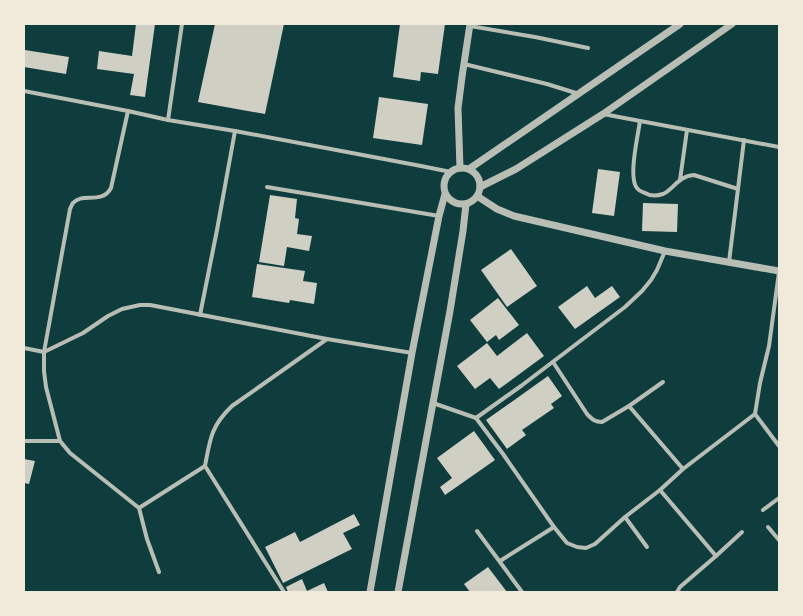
<svg xmlns="http://www.w3.org/2000/svg" width="803" height="616" font-family="Lato,sans-serif">
  <style>
    .building { fill: #cfcfc3 }
    .lines { fill: none; stroke-linecap: round; stroke-linejoin: round }
    .minor { stroke: #b8beb3; stroke-width: 4 }
    .tertiary { stroke: #b8beb3; stroke-width: 7 }
  </style>
  <rect width="100%" height="100%" fill="#0f3d3e"/>
  <g class="building">
    <polygon points="136,24 155,24 145,97 130,95 134,74 97,69 99,51 132,56"/>
    <polygon points="215,24 284,24 265,114 198,102"/>
    <polygon points="400,24 445,24 438,74 421,72 420,81 393,77"/>
    <polygon points="25,50 69,57 66,74 24,67"/>
    <polygon points="379,97 428,104 422,145 373,138"/>
    <polygon points="598,169 620,172 614,216 592,213"/>
    <polygon points="270,195 297,199 295,218 299,219 297,234 312,236 309,251 287,247 284,266 259,262"/>
    <polygon points="643,203 678,204 677,232 642,231"/>
    <polygon points="511,249 537,286 507,307 481,270"/>
    <polygon points="257,264 305,271 303,281 317,283 314,304 290,300 289,303 252,297"/>
    <polygon points="587,286 595,298 612,286 620,297 575,329 558,307"/>
    <polygon points="498,298 519,325 499,340 496,335 487,342 470,320"/>
    <polygon points="527,333 544,356 499,389 490,378 475,389 457,366 487,343 497,356"/>
    <polygon points="548,376 562,396 551,404 554,408 522,430 526,435 507,449 486,420"/>
    <polygon points="474,431 495,460 445,495 440,487 452,478 437,458"/>
    <polygon points="24,459 35,461 29,484 24,483"/>
    <polygon points="354,514 360,525 343,533 352,549 283,583 265,547 295,532 300,542"/>
    <polygon points="488,567 507,592 470,592 464,584"/>
    <polygon points="302,579 307,591 324,583 328,592 288,592 286,587"/>
  </g>
  <g class="lines">
    <g class="minor">
      <polyline points="470,26 535,37 588,48"/>
      <polyline points="464,64 547,84 579,94"/>
      <polyline points="24,91 128,111 168,120 235,131 421,166 451,172"/>
      <path d="M128 111 111 188C102 205 82 192 73 203 72 204 71 207 70 209L44 352V371L46 387 60 441 70 453 139 508 147 539 159 572"/>
      <polyline points="603,114 779,147"/>
      <polyline points="168,120 182,24"/>
      <path d="M640 121C638 135 628 178 637 188 639 191 642 192 645 193 650 196 657 196 663 194 674 189 678 176 694 175L738 189"/>
      <polyline points="680,180 687,130"/>
      <polyline points="267,187 439,216"/>
      <polyline points="729,262 744,140"/>
      <polyline points="200,315 217,230 235,131"/>
      <polyline points="24,348 44,352 83,333 108,316 122,309 140,305 150,305 327,339 412,353"/>
      <path d="M553 362 587 414C592 419 594 422 602 422L629 406 663 382"/>
      <polyline points="433,403 476,418 503,454 554,527 567,543 577,547 586,548 595,544 625,517 660,490 683,469 755,414 760,383 769,346 779,272"/>
      <polyline points="629,406 683,469"/>
      <polyline points="755,414 779,446"/>
      <polyline points="476,418 521,386 625,307 642,291 651,280 657,270 665,251"/>
      <polyline points="24,441 60,441"/>
      <path d="M205 466C210 439 211 426 232 406L327 339"/>
      <polyline points="205,466 284,592"/>
      <polyline points="660,490 716,556"/>
      <polyline points="139,508 205,466"/>
      <polyline points="763,510 779,498"/>
      <polyline points="625,517 647,547"/>
      <polyline points="768,527 779,540"/>
      <polyline points="477,531 522,592"/>
      <polyline points="500,561 554,527"/>
      <polyline points="677,592 680,587 716,556 742,532"/>
    </g>
    <g class="tertiary">
      <polyline points="460,168 458,108 462,77 470,24"/>
      <circle cx="462" cy="186" r="18"/>
      <polyline points="469,169 680,24"/>
      <polyline points="480,187 516,169 603,114 732,24"/>
      <polyline points="477,196 497,209 514,216 665,251 779,271"/>
      <polyline points="370,592 412,353 439,216 445,194"/>
      <polyline points="398,592 450,311 463,231 466,204"/>
    </g>
  </g>
  <rect width="803" height="616" fill="none" stroke="#f1e9da" stroke-width="50"/>
</svg>
